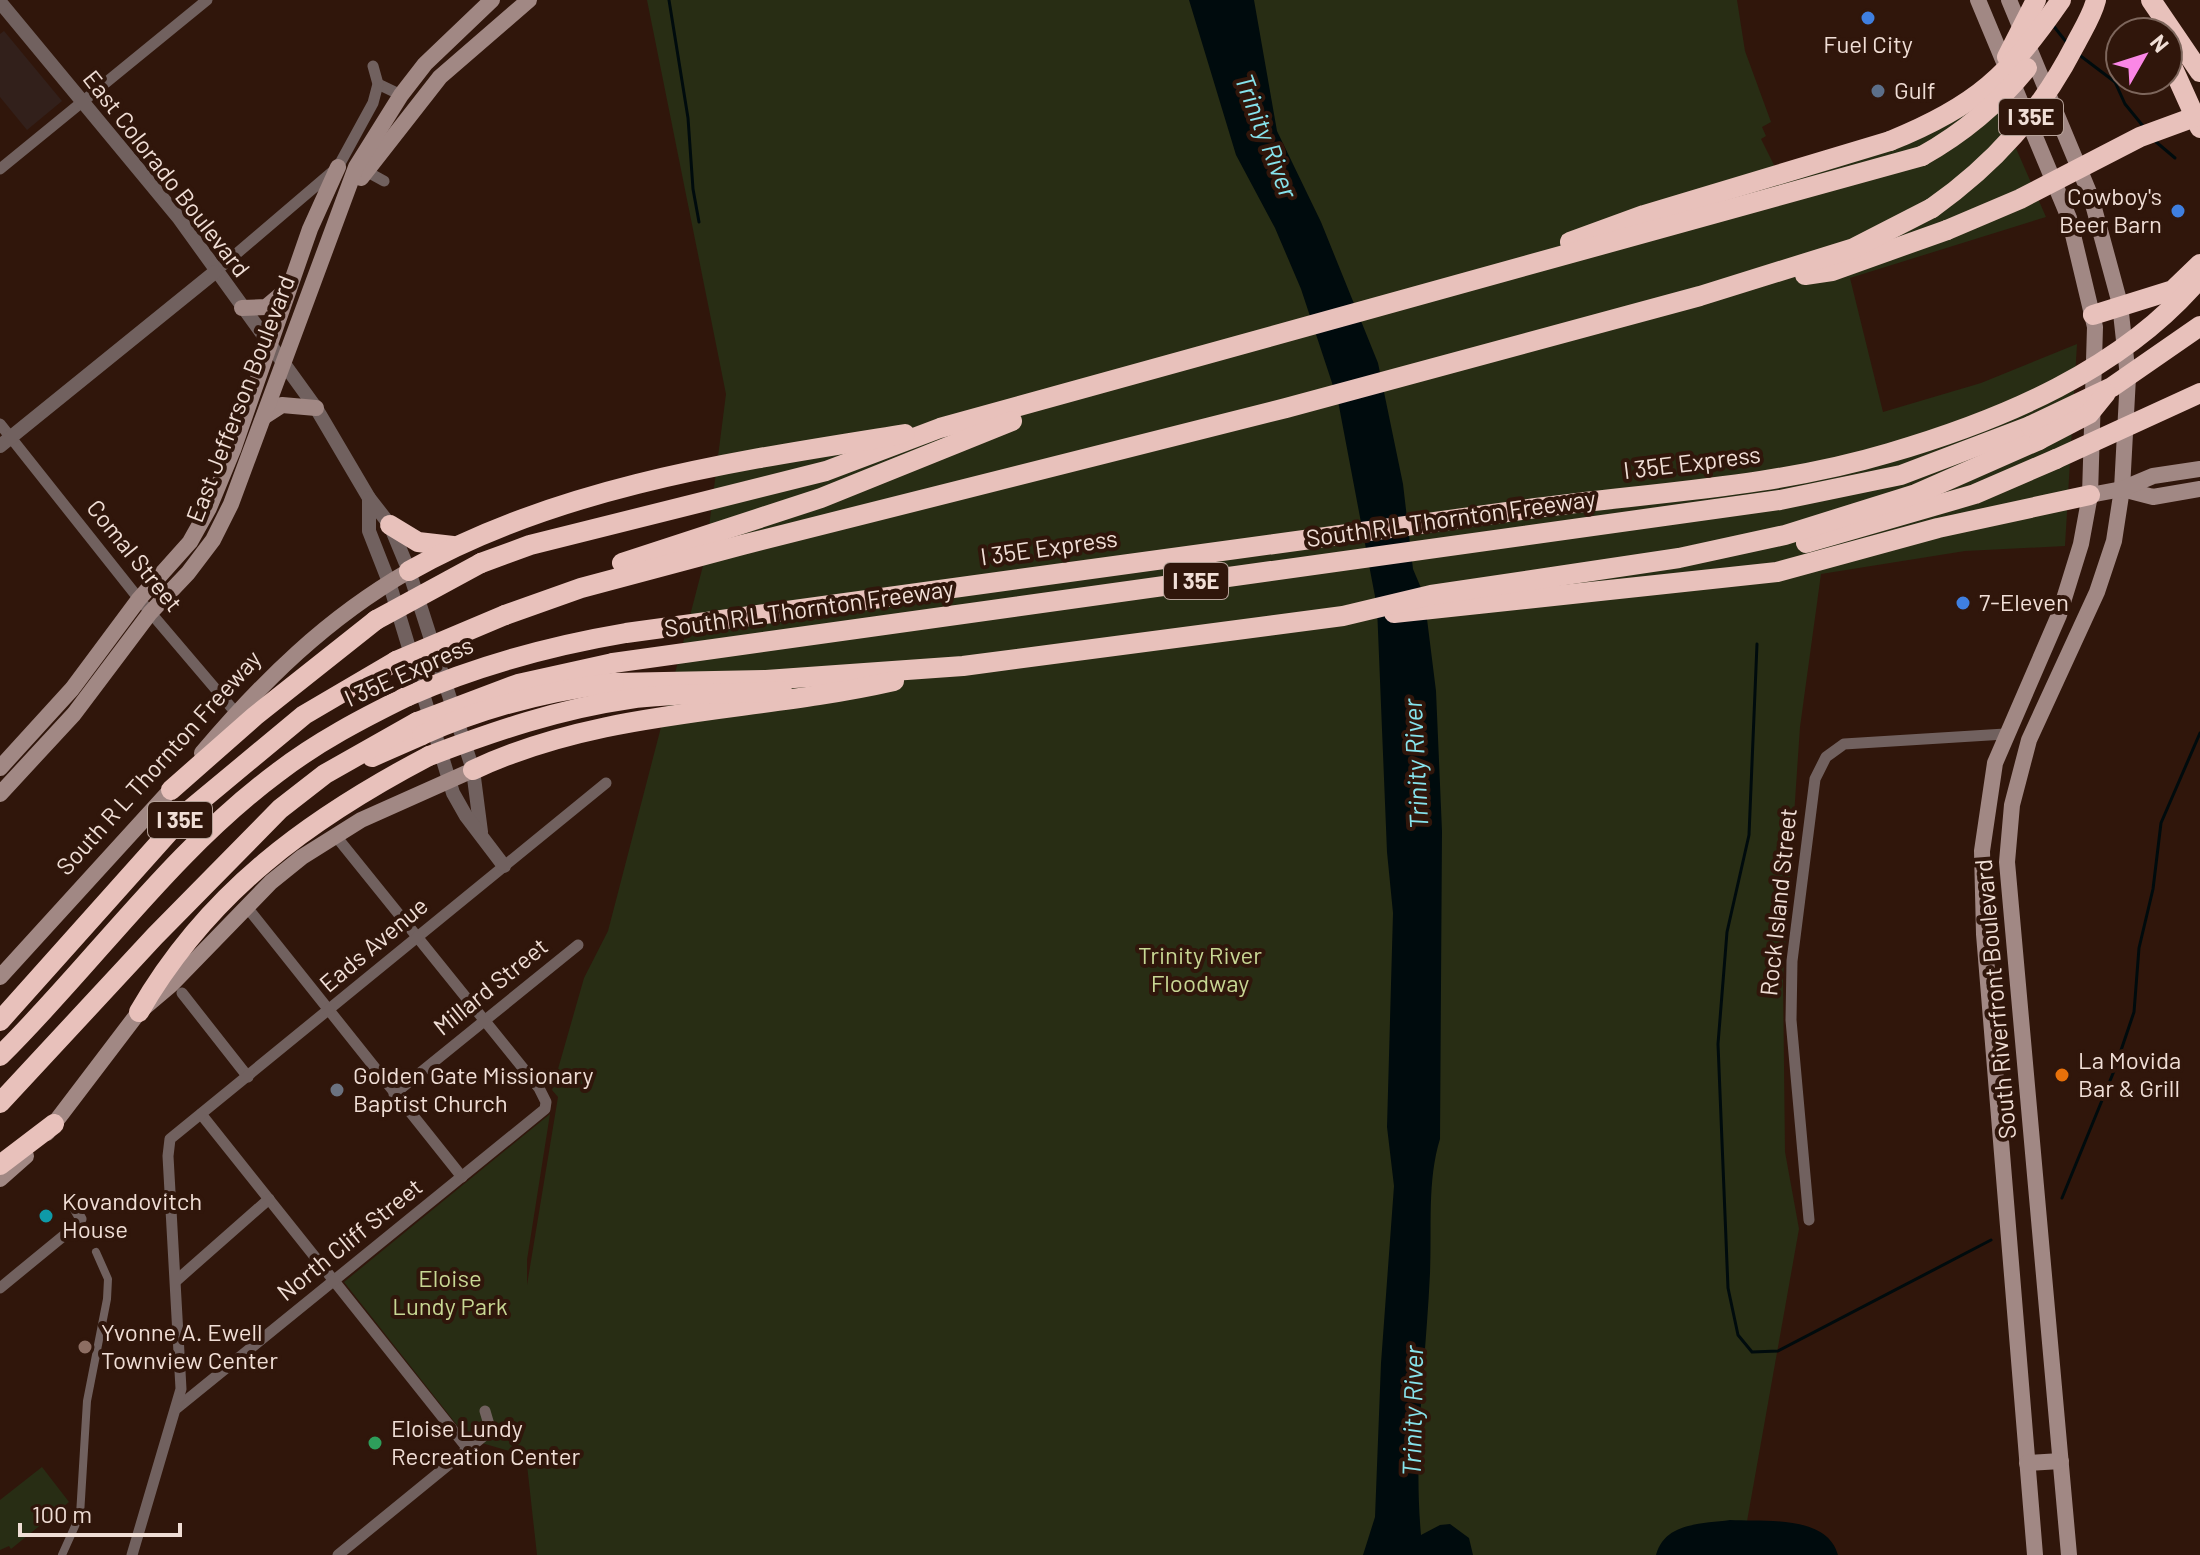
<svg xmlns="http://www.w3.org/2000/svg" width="2200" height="1555" font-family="Barlow,sans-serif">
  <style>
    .commercial { fill: #32201b }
    .green { fill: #282d14 }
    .water { fill: #000b0d }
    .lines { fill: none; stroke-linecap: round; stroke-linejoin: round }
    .stream { stroke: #000b0d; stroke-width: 3 }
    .pedestrian { stroke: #71615f; stroke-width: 8 }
    .minor { stroke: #71615f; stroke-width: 11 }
    .tertiary { stroke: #71615f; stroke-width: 14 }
    .secondary { stroke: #a18884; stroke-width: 16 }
    .motorway { stroke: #e8c1bb; stroke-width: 20 }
    .motorway-bridge { stroke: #e8c1bb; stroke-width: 20 }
    .shop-dot { fill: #3f7fe0; stroke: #30160b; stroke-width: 3 }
    .service-dot { fill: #5c6f8a; stroke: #30160b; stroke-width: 3 }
    .food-dot { fill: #e8710a; stroke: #30160b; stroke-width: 3 }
    .worship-dot { fill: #6b7280; stroke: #30160b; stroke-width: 3 }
    .culture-dot { fill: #0f9aa8; stroke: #30160b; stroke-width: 3 }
    .education-dot { fill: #8d6e63; stroke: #30160b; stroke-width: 3 }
    .leisure-dot { fill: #2e9e5b; stroke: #30160b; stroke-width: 3 }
    .labels { text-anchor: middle; stroke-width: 8; stroke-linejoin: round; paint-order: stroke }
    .shield { fill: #30160b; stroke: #b6a299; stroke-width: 2 }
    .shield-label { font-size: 22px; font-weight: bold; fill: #f0ded6 }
    .poi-label { font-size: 24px; fill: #f0ded6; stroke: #30160b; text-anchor: start }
    .street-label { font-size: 24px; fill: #f0ded6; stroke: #30160b }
    .park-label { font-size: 24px; fill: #c8d794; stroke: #30160b }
    .water-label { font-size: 26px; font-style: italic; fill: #87e4ed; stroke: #30160b }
  </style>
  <rect width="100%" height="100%" fill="#30160b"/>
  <polygon class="commercial" points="4,31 62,101 27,130 0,97 0,34"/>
  <g class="green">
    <polygon points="647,0 1737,0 1745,51 1771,122 1762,127 1766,136 1761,139 1776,169 1916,122 1987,82 2046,217 1850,278 1883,412 1981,383 2077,344 2065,546 1965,551 1821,574 1800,727 1783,978 1785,1152 1799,1229 1741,1555 537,1555 526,1456 468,1439 344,1282 550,1114 527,1260 527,1285 558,1097 552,1090 584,978 608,931 705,558 726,394"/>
    <polygon points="42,1467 69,1502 11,1549 9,1546 0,1550 0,1500"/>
  </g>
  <g class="water">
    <path d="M1189 0H1254L1277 131 1321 222 1378 363 1403 484 1413 569 1424 595 1436 691 1442 831 1440 1139C1427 1181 1432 1228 1430 1273 1426 1361 1413 1447 1421 1535L1440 1525 1450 1524 1469 1538 1473 1555H1363L1375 1517 1381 1363 1394 1186 1387 1127 1393 913 1387 852 1377 607 1338 401 1301 289 1275 228 1236 155Z"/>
    <path d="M1730 1520C1763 1522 1827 1514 1838 1555H1656C1665 1522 1702 1524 1730 1520Z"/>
  </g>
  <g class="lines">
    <g class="stream">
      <polyline points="669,0 688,118 693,189 699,222"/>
      <polyline points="2052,24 2067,43"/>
      <polyline points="2078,54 2115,82 2120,74"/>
      <polyline points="2115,82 2125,104 2143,126"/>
      <polyline points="2155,141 2175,158"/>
      <polyline points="1757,644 1749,835 1727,932 1718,1044 1728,1288 1738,1335 1752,1352 1778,1351 1991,1240"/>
      <polyline points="2062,1198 2114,1071 2134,1012 2139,948 2153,889 2161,823 2200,733"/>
    </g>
    <polyline class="pedestrian" points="62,1555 80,1515 87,1401 107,1299 108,1279 96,1252"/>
    <g class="minor">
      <polyline points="378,84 401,95"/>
      <polyline points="0,169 207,0"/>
      <polyline points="362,169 384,181"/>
      <polyline points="215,272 338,167 373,103 378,84 373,66"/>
      <polyline points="0,424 139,599 236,713"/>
      <polyline points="246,906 462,1177"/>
      <polyline points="182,993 248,1077"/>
      <polyline points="394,1094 578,945"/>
      <polyline points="201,1114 468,1449"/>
      <polyline points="1809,1220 1791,1020 1792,961 1815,779 1826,757 1844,744 2005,734"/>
      <polyline points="177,1280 269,1199"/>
      <polyline points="0,1288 78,1224 81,1219 73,1205"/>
      <polyline points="177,1408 545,1109 546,1102 539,1088 335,835"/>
      <polyline points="132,1555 181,1389 168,1156 170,1139 606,783"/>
      <polyline points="338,1555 485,1435 490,1428 485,1411"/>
    </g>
    <g class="tertiary">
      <polyline points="0,2 178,217 316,408 369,498 390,525 409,571 473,770 481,832"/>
      <polyline points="0,446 215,272"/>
      <polyline points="369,498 369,531 389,582 453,793 466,816 504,866"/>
    </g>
    <g class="secondary">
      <polyline points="1978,0 2069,218 2095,327 2090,495 2081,544 2059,615 1995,763 1982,851 1984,934 2035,1555"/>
      <polyline points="2009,0 2091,197 2120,304 2128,377 2122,489 2114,541 2097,592 2029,740 2012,805 2007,862 2069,1555"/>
      <polyline points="361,178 440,77 529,0"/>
      <polyline points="242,308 266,307 285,291"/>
      <polyline points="265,416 282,405 316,408"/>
      <polyline points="2122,489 2153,497 2200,489"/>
      <polyline points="2090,495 2122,489 2153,476 2200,469"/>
      <path d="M202 753C263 681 327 618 409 571"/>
      <polyline points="0,768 72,689 139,599 190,542 209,508 233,450 310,229 338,167"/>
      <polyline points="0,794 74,714 150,613 188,573 213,540 231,504 356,167 401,95 425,64 492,0"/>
      <polyline points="0,977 177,783"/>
      <polyline points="47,1133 139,1012 171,985 271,882 302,857 361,820 473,770"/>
      <polyline points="0,1179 26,1156"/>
      <polyline points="2027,1463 2061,1461"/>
    </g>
    <g class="motorway">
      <polyline points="2151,0 2200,72"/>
      <polyline points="2168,57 2200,128"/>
      <polyline points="1570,242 1644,215 1890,141"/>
      <polyline points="1805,275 1832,271 1947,230"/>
      <polyline points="2093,315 2173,290 2200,264"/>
      <polyline points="390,525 418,542 453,546"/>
      <polyline points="1806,543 1975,494 2056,459"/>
      <polyline points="481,563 530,545 826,471 940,428 1922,156"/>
      <polyline points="622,563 821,498 1012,421"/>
      <path d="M409 571C559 486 737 461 905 434"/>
      <polyline points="1394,613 1777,572 1938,528 2090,495"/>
      <polyline points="505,615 581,588 742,545 1286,408 1700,296 1854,248 1932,208"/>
      <polyline points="613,663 1780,500 1901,475 2030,426"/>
      <polyline points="614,683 766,680 963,666 1343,616 1431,595 1679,558 1785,535 1916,494 2039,440"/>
      <polyline points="372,757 422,735"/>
      <path d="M473 770C604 708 754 713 894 681"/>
      <polyline points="171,790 255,716 376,620"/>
      <path d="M139 1012C208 892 309 819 429 756"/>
      <polyline points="0,1021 186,813 304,715 396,661"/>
      <path d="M0 1056C93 964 171 852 277 773 317 742 363 718 408 696"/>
      <polyline points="0,1103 155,936 280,809 325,774 417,722"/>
      <polyline points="0,1165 54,1124"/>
    </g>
    <g class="motorway-bridge">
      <polyline points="2007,57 2036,0"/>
      <path d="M1890 141C1977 106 2009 75 2061 0"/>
      <path d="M1922 156C1963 133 1997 105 2027 68"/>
      <path d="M1932 208C1994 164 2040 113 2075 45 2082 31 2092 16 2096 0"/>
      <polyline points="1947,230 2020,199 2140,137 2200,115"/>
      <polyline points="2030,426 2112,387 2200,326"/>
      <polyline points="2039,440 2089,414 2106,393"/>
      <polyline points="2056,459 2200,393"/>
      <polyline points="376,620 481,563"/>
      <polyline points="396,661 505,615"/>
      <path d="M408 696C479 665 549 646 626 633 919 592 1213 555 1507 512 1634 493 1765 490 1889 453 2002 420 2122 370 2200 278"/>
      <polyline points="417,722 518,684 613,663"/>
      <path d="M422 735C484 707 546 691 614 683"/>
      <path d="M429 756C495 731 559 709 629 699 679 692 731 695 782 691"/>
    </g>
  </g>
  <g class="shop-dot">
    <circle cx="1868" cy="18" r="8"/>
    <circle cx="2178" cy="211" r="8"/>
    <circle cx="1963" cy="603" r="8"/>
  </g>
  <circle class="service-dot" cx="1878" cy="91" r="8"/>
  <circle class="food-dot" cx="2062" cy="1075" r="8"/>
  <circle class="worship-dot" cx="337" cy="1090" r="8"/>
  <circle class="culture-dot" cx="46" cy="1216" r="8"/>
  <circle class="education-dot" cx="85" cy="1347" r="8"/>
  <circle class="leisure-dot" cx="375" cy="1443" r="8"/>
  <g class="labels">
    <g class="shield">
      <rect x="1999" y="99" width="64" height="36" rx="6"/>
      <rect x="1164" y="563" width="64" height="36" rx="6"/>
      <rect x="148" y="802" width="64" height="36" rx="6"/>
    </g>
    <g class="shield-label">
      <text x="2031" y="125">I 35E</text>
      <text x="1196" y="589">I 35E</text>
      <text x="180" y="828">I 35E</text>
    </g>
    <g class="poi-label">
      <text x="1868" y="53" text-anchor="middle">Fuel City</text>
      <text x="1894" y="99">Gulf</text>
      <text x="2162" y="205" text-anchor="end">Cowboy's<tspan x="2162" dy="28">Beer Barn</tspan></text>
      <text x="1979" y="611">7-Eleven</text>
      <text x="2078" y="1069">La Movida<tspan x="2078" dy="28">Bar &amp; Grill</tspan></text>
      <text x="353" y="1084">Golden Gate Missionary<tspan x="353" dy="28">Baptist Church</tspan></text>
      <text x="62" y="1210">Kovandovitch<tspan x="62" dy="28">House</tspan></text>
      <text x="101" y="1341">Yvonne A. Ewell<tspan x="101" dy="28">Townview Center</tspan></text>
      <text x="391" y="1437">Eloise Lundy<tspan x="391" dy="28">Recreation Center</tspan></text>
    </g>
    <g class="street-label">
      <text transform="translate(166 174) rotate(52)" y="8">East Colorado Boulevard</text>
      <text transform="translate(241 399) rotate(-69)" y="8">East Jefferson Boulevard</text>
      <text transform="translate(1692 463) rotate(-7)" y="8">I 35E Express</text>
      <text transform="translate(1451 519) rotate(-8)" y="8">South R L Thornton Freeway</text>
      <text transform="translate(1049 548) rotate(-8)" y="8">I 35E Express</text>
      <text transform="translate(134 556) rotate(51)" y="8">Comal Street</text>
      <text transform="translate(809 609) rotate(-8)" y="8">South R L Thornton Freeway</text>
      <text transform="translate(409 672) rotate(-24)" y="8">I 35E Express</text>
      <text transform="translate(159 763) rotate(-48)" y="8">South R L Thornton Freeway</text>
      <text transform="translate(1779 902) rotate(-84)" y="8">Rock Island Street</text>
      <text transform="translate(374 945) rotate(-40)" y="8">Eads Avenue</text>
      <text transform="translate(491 987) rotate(-39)" y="8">Millard Street</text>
      <text transform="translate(1996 999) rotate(-95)" y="8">South Riverfront Boulevard</text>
      <text transform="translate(350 1240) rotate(-39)" y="8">North Cliff Street</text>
    </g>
    <g class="park-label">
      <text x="1200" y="964">Trinity River<tspan x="1200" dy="28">Floodway</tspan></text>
      <text x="450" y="1287">Eloise<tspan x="450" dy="28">Lundy Park</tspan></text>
    </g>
    <g class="water-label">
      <text transform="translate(1266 136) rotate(69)" y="9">Trinity River</text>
      <text transform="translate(1416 764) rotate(-93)" y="9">Trinity River</text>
      <text transform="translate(1413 1411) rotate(-89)" y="9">Trinity River</text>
    </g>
  </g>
  <g transform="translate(2144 56) rotate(51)"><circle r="38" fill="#30160b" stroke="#7d665c" stroke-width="2"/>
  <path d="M0-6L14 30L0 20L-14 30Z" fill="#fb87e6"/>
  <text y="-12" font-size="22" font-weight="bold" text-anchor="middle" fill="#f0ded6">N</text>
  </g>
  <path d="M20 1523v12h160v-12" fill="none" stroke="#f0ded6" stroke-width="4"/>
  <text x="32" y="1523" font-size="24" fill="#f0ded6" stroke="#30160b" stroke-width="6" paint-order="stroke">100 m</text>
</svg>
